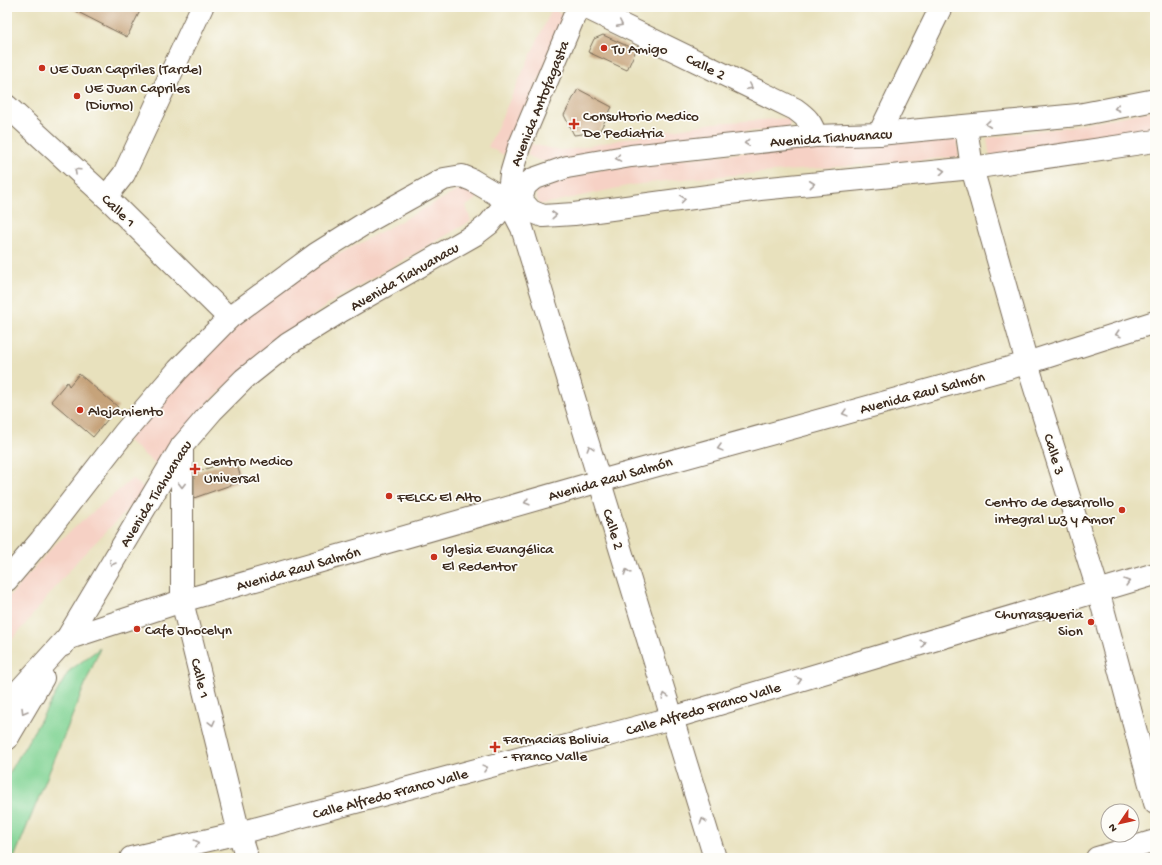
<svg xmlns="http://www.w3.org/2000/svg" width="1162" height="865" font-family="'Gochi Hand',sans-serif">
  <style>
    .built { fill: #f6d1c5 }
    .green { fill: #82d495; stroke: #5e7f5a }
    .building { fill: #c6a37a }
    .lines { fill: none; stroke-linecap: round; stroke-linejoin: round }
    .minor-casing { stroke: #786a56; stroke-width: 24 }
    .minor { stroke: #fff; stroke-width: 22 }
    .oneway { stroke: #a79f9a }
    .poi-dot { fill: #c8321e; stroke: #fdfcf7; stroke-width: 1.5 }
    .labels { text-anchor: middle; stroke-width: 3.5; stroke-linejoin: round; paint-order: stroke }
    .poi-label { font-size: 15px; fill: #3b2a1e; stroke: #fdfcf7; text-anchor: start }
    .street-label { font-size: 15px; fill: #3b2a1e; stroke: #fdfcf7 }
  </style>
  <rect width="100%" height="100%" fill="#fdfcf7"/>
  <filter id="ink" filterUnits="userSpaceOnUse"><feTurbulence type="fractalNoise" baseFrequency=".025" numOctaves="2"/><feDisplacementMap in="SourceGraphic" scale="8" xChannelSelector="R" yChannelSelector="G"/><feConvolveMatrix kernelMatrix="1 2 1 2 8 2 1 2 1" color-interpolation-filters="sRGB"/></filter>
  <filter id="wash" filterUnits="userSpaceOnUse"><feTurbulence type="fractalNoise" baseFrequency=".012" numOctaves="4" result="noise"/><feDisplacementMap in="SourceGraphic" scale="16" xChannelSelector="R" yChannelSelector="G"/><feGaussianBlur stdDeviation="0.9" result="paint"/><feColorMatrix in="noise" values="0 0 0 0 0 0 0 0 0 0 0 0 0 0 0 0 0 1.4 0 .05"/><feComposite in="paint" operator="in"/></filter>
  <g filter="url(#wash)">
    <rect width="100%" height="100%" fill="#e8e1bd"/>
    <g class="built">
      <polygon points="552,9 568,17 504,155 488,147"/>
      <polygon points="1155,110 1155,134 990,158 987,138 1072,126"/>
      <polygon points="790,118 789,132 752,131 716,135 555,162 540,161 527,155 531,144 559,150 573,149 665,131 714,123"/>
      <polygon points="957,132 959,157 673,180 632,185 539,205 533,184 626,164"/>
      <polygon points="470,184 477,199 466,206 471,221 336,299 278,340 210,401 156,465 125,438 196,358 272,296 328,260"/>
      <polygon points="132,479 147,490 78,560 7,646 7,599 53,546"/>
    </g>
    <polygon class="green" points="100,648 14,858 7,858 7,777 69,671"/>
    <g id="blocks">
      <g class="building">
        <polygon points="68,7 142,7 127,37"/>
        <polygon points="603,35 636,50 627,70 588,52 594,39"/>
        <polygon points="578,89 612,107 599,132 574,135 564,115"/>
        <polygon points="79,374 118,407 93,437 51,401 67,382 69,386"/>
        <polygon points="235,459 242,481 194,498 194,473"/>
      </g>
    </g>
  </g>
  <g filter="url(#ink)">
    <use href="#blocks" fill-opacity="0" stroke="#786a56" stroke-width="1"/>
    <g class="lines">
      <defs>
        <g id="minor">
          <path d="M585 7 795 109C806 117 813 123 815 136"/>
          <polyline points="7,106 106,197 229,318"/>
          <polyline points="966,127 972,168 1027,363 1098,590 1155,803"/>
          <polyline points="879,134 941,7"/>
          <polyline points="106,197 124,174 202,7"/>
          <polyline points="521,200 525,186 533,179 567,167 631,156 815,136 879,134 1078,115 1155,100"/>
          <polyline points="521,200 531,211 543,216 574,214 760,189 972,168 1155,141"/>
          <polyline points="508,201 522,228 715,858"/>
          <polyline points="508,201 511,174 519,147 578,7"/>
          <polyline points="182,446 182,601 239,833 247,858"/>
          <polyline points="7,580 41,540 124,433 178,370 229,318 316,254 367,222 444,179 462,176 472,180 508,201"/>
          <polyline points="63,645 182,446 212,411 244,379 288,344 341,311 476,234 489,224 508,201 521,200"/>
          <polyline points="7,704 66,639 182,601 600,481 1027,363 1155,322"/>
          <polyline points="7,739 43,678"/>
          <polyline points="131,858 239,833 672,718 1155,574"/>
          <polyline points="1097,858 1155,841"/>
        </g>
      </defs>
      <use href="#minor" class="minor-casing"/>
      <use href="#minor" class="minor"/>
    </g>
    <defs><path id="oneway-chevron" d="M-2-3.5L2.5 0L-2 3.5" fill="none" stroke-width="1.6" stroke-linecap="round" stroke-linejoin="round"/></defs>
    <g class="oneway">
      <use href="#oneway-chevron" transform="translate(620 24) rotate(26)"/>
      <use href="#oneway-chevron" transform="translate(750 87) rotate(26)"/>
      <use href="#oneway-chevron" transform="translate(1117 108) rotate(169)"/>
      <use href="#oneway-chevron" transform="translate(988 124) rotate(174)"/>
      <use href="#oneway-chevron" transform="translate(747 143) rotate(174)"/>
      <use href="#oneway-chevron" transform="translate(618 158) rotate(170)"/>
      <use href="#oneway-chevron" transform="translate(77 171) rotate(-137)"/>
      <use href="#oneway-chevron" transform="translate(942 171) rotate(-6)"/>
      <use href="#oneway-chevron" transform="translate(812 184) rotate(-6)"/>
      <use href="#oneway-chevron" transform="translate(683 199) rotate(-8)"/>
      <use href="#oneway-chevron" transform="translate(554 215) rotate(-4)"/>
      <use href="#oneway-chevron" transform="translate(1118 334) rotate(162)"/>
      <use href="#oneway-chevron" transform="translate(845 413) rotate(165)"/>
      <use href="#oneway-chevron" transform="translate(590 448) rotate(-107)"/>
      <use href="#oneway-chevron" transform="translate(720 448) rotate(165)"/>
      <use href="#oneway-chevron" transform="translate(182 485) rotate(90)"/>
      <use href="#oneway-chevron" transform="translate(527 502) rotate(164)"/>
      <use href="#oneway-chevron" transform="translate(112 563) rotate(121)"/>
      <use href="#oneway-chevron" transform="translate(627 572) rotate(-107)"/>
      <use href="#oneway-chevron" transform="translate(1127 582) rotate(-16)"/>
      <use href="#oneway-chevron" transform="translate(923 643) rotate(-17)"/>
      <use href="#oneway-chevron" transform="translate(799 680) rotate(-17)"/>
      <use href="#oneway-chevron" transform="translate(665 696) rotate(-107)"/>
      <use href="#oneway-chevron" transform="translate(24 711) rotate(121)"/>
      <use href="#oneway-chevron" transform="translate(212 723) rotate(76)"/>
      <use href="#oneway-chevron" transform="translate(485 768) rotate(-15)"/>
      <use href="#oneway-chevron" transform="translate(703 821) rotate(-107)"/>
      <use href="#oneway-chevron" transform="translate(197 843) rotate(-13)"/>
    </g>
  </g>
  <g class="poi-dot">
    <circle cx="604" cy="48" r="4"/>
    <circle cx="42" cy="68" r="4"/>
    <circle cx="77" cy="96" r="4"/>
    <path d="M572 118h4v4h4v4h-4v4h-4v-4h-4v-4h4z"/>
    <circle cx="80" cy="410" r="4"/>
    <path d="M193 463h4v4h4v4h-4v4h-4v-4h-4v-4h4z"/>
    <circle cx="389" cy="496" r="4"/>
    <circle cx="1122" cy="510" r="4"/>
    <circle cx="434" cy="557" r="4"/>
    <circle cx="1091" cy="622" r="4"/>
    <circle cx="137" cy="629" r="4"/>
    <path d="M493 741h4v4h4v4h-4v4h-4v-4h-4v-4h4z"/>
  </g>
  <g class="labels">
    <g class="poi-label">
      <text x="612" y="53">Tu Amigo</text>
      <text x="50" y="73">UE Juan Capriles (Tarde)</text>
      <text x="85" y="92">UE Juan Capriles<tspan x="85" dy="17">(Diurno)</tspan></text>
      <text x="583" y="120">Consultorio Medico<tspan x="583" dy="17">De Pediatria</tspan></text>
      <text x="88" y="415">Alojamiento</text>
      <text x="204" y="465">Centro Medico<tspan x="204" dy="17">Universal</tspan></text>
      <text x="397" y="501">FELCC El Alto</text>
      <text x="1114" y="506" text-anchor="end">Centro de desarrollo<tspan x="1114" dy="17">integral Luz y Amor</tspan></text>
      <text x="442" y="553">Iglesia Evangélica<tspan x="442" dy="17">El Redentor</tspan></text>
      <text x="1083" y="618" text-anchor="end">Churrasqueria<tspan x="1083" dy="17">Sion</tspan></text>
      <text x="145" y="634">Cafe Jhocelyn</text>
      <text x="503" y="743">Farmacias Bolivia<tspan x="503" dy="17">- Franco Valle</tspan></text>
    </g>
    <g class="street-label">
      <text transform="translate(706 66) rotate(26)" y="5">Calle 2</text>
      <text transform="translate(539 103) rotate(-68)" y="5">Avenida Antofagasta</text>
      <text transform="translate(831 137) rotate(-4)" y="5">Avenida Tiahuanacu</text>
      <text transform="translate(119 210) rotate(44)" y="5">Calle 1</text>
      <text transform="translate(404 276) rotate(-30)" y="5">Avenida Tiahuanacu</text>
      <text transform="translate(922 392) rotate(-15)" y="5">Avenida Raul Salmón</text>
      <text transform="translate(1055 454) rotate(73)" y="5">Calle 3</text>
      <text transform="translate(610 478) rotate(-16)" y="5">Avenida Raul Salmón</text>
      <text transform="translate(155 493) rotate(-58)" y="5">Avenida Tiahuanacu</text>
      <text transform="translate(614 529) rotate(73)" y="5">Calle 2</text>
      <text transform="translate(298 568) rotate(-16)" y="5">Avenida Raul Salmón</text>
      <text transform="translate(201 678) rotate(76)" y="5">Calle 1</text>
      <text transform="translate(703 708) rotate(-16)" y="5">Calle Alfredo Franco Valle</text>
      <text transform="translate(390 793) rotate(-15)" y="5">Calle Alfredo Franco Valle</text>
    </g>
  </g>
  <rect width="1162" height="865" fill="none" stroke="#fdfcf7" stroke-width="24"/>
  <g transform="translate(1120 823) rotate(236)"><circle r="19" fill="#fdfcf7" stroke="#afa8a0"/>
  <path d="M0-3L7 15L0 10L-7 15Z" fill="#c8321e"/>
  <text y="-6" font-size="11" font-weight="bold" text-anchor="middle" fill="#3b2a1e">N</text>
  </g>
</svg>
